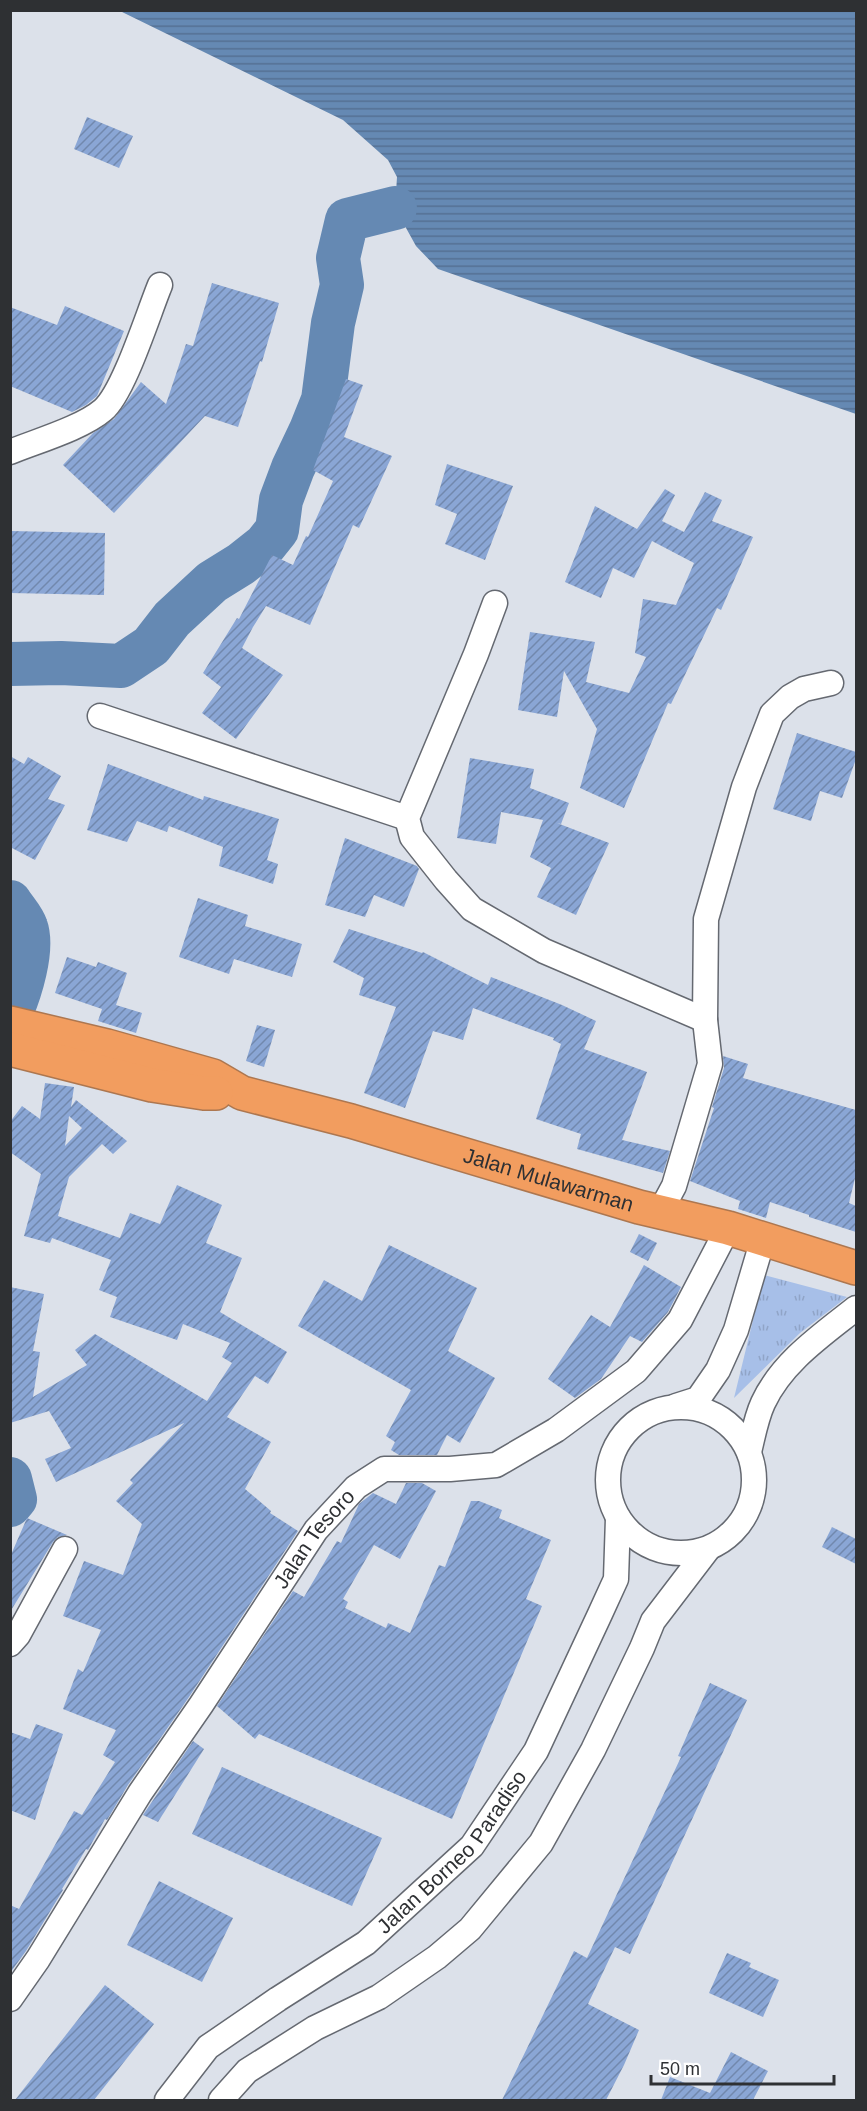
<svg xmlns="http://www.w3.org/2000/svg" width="867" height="2111" font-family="Helvetica,sans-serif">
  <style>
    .park { fill: url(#park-tufts) }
    .water { fill: url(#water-rules) }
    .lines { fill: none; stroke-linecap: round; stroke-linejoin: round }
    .river { stroke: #6589b3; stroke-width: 44 }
    .building { fill: url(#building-hatch); fill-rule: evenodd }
    .minor-casing { stroke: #656971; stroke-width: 27 }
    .highway-casing { stroke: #ad7750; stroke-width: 36 }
    .minor { stroke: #fff; stroke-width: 24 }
    .highway { stroke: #f29d5f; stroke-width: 33 }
    .labels { text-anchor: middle; stroke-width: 4.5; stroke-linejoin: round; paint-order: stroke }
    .street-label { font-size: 21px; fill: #2e3033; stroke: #fff }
  </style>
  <defs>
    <pattern id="park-tufts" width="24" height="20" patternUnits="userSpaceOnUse" patternTransform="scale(1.5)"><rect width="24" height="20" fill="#a7bfe8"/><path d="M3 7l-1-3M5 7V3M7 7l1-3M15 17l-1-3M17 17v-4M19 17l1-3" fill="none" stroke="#90a4c7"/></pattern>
    <pattern id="water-rules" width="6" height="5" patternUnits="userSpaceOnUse" patternTransform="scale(1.5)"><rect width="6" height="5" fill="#6589b3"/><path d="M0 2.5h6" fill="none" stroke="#547092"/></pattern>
    <pattern id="building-hatch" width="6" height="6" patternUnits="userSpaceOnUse" patternTransform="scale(1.5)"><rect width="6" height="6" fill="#8aa6d5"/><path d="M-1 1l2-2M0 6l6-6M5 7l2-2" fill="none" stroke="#7188ad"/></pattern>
  </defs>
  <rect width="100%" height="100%" fill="#dce1ea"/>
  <polygon class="park" points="764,1275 847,1297 800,1333 734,1398"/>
  <polygon class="water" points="120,11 856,11 856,414 438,269 416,246 395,208 397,177 388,160 343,120"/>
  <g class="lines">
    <g class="river">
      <polyline points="10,664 61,663 121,666 151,646 172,619 212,582 241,564 265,545 277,530 281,500 293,468 311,430 323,400 333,323 342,285 338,258 347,220 395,208"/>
      <path d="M10 902C15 910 23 918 26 927 34 949 20 993 10 1015"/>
      <polyline points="10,1479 15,1499 10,1505"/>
    </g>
  </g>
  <g class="building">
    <polygon points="87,117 133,136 119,168 74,149"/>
    <polygon points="212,283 279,303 262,362 260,361 238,427 205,416 114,513 63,465 93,433 114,419 141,382 166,404 186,344 193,346"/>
    <polygon points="65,306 124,331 97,396 86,405 72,412 10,386 10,307 57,325"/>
    <polygon points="346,379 363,385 344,437 392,456 359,528 353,525 310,625 266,606 253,627 242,648 283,675 236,739 202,713 221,687 203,673 237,618 239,619 272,555 293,565 306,536 308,537 333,481 313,470"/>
    <polygon points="447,464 513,486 485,560 445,544 457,514 435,505"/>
    <polygon points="665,489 675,495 662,521 684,532 705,492 722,500 712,521 753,537 721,610 717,608 671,704 668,703 624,808 580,788 597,729 564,671 557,717 518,710 530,632 595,642 586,682 629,693 646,657 635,653 643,599 676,605 694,563 652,541 634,578 613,568 601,598 565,582 595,506 637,529"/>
    <polygon points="10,531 105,533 104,595 10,593"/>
    <polygon points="797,733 856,752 856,759 842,798 820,791 811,821 773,809"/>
    <polygon points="10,756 24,764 28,757 61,776 48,799 65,805 35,860 10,847"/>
    <polygon points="470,758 534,769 530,788 569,803 561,824 557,823 609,843 576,915 537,897 551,868 530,857 543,820 501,812 496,844 457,838"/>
    <polygon points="108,764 203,800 204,796 279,819 267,860 278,864 273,884 219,866 223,847 169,826 167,832 137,821 127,842 87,830"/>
    <polygon points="345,838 417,866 419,869 404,907 374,895 365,917 325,905"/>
    <polygon points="198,898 248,915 245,926 302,944 292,977 234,959 229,974 179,957"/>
    <polygon points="349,929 422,953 423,952 488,985 491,977 562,1005 596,1021 584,1049 647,1072 622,1140 670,1151 663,1173 577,1149 581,1134 536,1119 561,1044 553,1040 554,1038 473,1008 463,1040 433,1031 405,1108 364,1093 396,1007 359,995 364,978 333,962"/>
    <polygon points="67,957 96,967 98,962 127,973 116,1005 142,1013 136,1033 98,1021 102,1009 55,993"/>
    <polygon points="257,1025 275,1030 264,1067 246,1061"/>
    <polygon points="723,1056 748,1064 743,1078 856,1110 856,1174 849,1203 856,1206 856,1232 809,1217 809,1215 770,1202 766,1218 738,1209 740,1201 690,1181 714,1108 712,1107 724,1068"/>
    <path d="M45 1083 74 1087 71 1107 76 1100 127 1141 113 1154 102 1144 69 1177 58 1216 120 1238 130 1213 160 1224 177 1185 222 1205 206 1243 242 1258 220 1312 287 1352 268 1384 255 1376 227 1417 271 1442 245 1489 271 1511 270 1513 298 1531 189 1697 128 1785 107 1820 105 1819 88 1850 86 1849 62 1889 63 1890 26 1951 10 1973V1905L19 1909 74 1811 82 1815 115 1762 103 1755 116 1730 63 1709 78 1669 83 1672 101 1630 63 1616 84 1561 123 1575 142 1524 116 1501 133 1483 130 1480 184 1423 56 1482 45 1459 71 1448 49 1411 10 1423V1287L44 1294 33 1351 40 1352 33 1397 87 1365 75 1350 95 1334 207 1401 232 1363 222 1357 230 1343 183 1324 177 1340 110 1317 117 1297 99 1290 111 1260 52 1238 50 1243 24 1236 41 1174 10 1152V1122L22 1106 40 1119ZM69 1116 82 1128 65 1146Z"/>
    <polygon points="639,1234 657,1243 648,1261 630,1252"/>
    <polygon points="389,1245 477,1288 448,1351 495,1378 460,1443 447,1435 437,1455 399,1455 391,1450 395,1442 386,1436 411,1390 298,1326 324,1280 362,1301"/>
    <polygon points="644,1265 681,1287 668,1312 642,1342 630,1336 601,1379 575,1398 548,1379 591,1315 610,1327"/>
    <polygon points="406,1483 422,1483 436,1491 400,1559 374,1545 343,1599 348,1602 345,1608 386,1628 388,1623 410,1633 439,1565 445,1567 471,1501 479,1501 502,1510 499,1518 551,1540 526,1599 542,1606 452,1819 259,1734 255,1739 217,1706 293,1591 304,1597 337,1541 341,1543 359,1504 373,1493 396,1504"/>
    <polygon points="27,1518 67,1535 58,1537 53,1542 10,1612 10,1557"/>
    <polygon points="832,1527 856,1539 856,1564 822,1547"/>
    <polygon points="710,1683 747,1700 630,1954 615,1947 588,2004 639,2030 624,2065 606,2100 502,2100 574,1951 587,1958 681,1757 678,1756"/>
    <polygon points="36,1724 63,1734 35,1820 10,1810 10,1732 30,1739"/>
    <polygon points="193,1741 204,1749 158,1822 143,1815"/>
    <polygon points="222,1767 382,1838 352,1906 192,1834"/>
    <polygon points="159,1881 233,1918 202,1982 127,1945"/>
    <polygon points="727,1953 751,1963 749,1967 779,1980 763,2017 709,1993"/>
    <polygon points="105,1985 154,2024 94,2100 15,2100"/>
    <polygon points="731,2052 768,2071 753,2100 661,2100 670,2077 710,2093"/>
  </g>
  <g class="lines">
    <defs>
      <g id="minor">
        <path d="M10 452C37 441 82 428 103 410 124 392 148 314 160 285"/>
        <polyline points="495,603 476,654 407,818 412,837 446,880 472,909 544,951 705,1020"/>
        <polyline points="100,716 407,818"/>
        <polyline points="660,1212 674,1186 710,1064 705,1020 706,919 744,787 772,714 790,697 804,689 831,683"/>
        <polyline points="676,1406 698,1399 718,1370 736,1330 763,1239"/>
        <circle cx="681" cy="1480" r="73"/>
        <path d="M749 1452C753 1436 756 1418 763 1403 782 1362 822 1335 856 1308"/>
        <polyline points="10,1644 18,1635 65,1549"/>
        <path id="s1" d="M10 1999 38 1959 140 1793 201 1705 316 1530 356 1487 384 1469H450L496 1465 556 1430 636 1371 680 1320 728 1228"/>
        <path id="s2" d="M167 2100 208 2047 278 1999 366 1943 472 1846 536 1751 600 1614 616 1579 618 1518"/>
        <polyline points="221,2100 247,2071 315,2028 379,1997 437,1957 470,1929 541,1843 593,1750 642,1648 653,1621 708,1549"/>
      </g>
      <g id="highway">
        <path id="s3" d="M10 1023 107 1046 213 1076 242 1093 351 1121 639 1207 728 1228 856 1268"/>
        <polyline points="10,1049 152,1085 204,1093 216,1093"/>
      </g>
    </defs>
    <use href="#minor" class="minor-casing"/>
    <use href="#highway" class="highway-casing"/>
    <use href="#minor" class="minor"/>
    <use href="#highway" class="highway"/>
  </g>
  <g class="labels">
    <g class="street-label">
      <text dy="7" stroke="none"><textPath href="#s3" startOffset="562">Jalan Mulawarman</textPath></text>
      <text dy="7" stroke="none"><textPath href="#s1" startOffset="552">Jalan Tesoro</textPath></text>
      <text dy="7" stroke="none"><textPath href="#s2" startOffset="382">Jalan Borneo Paradiso</textPath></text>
    </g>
  </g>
  <rect width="867" height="2111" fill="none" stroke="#2e3033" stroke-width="24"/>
  <path d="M651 2075v9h183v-9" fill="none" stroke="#2e3033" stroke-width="3"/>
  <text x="660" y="2075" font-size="18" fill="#2e3033" stroke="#ffffff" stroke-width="4.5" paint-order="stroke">50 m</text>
</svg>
